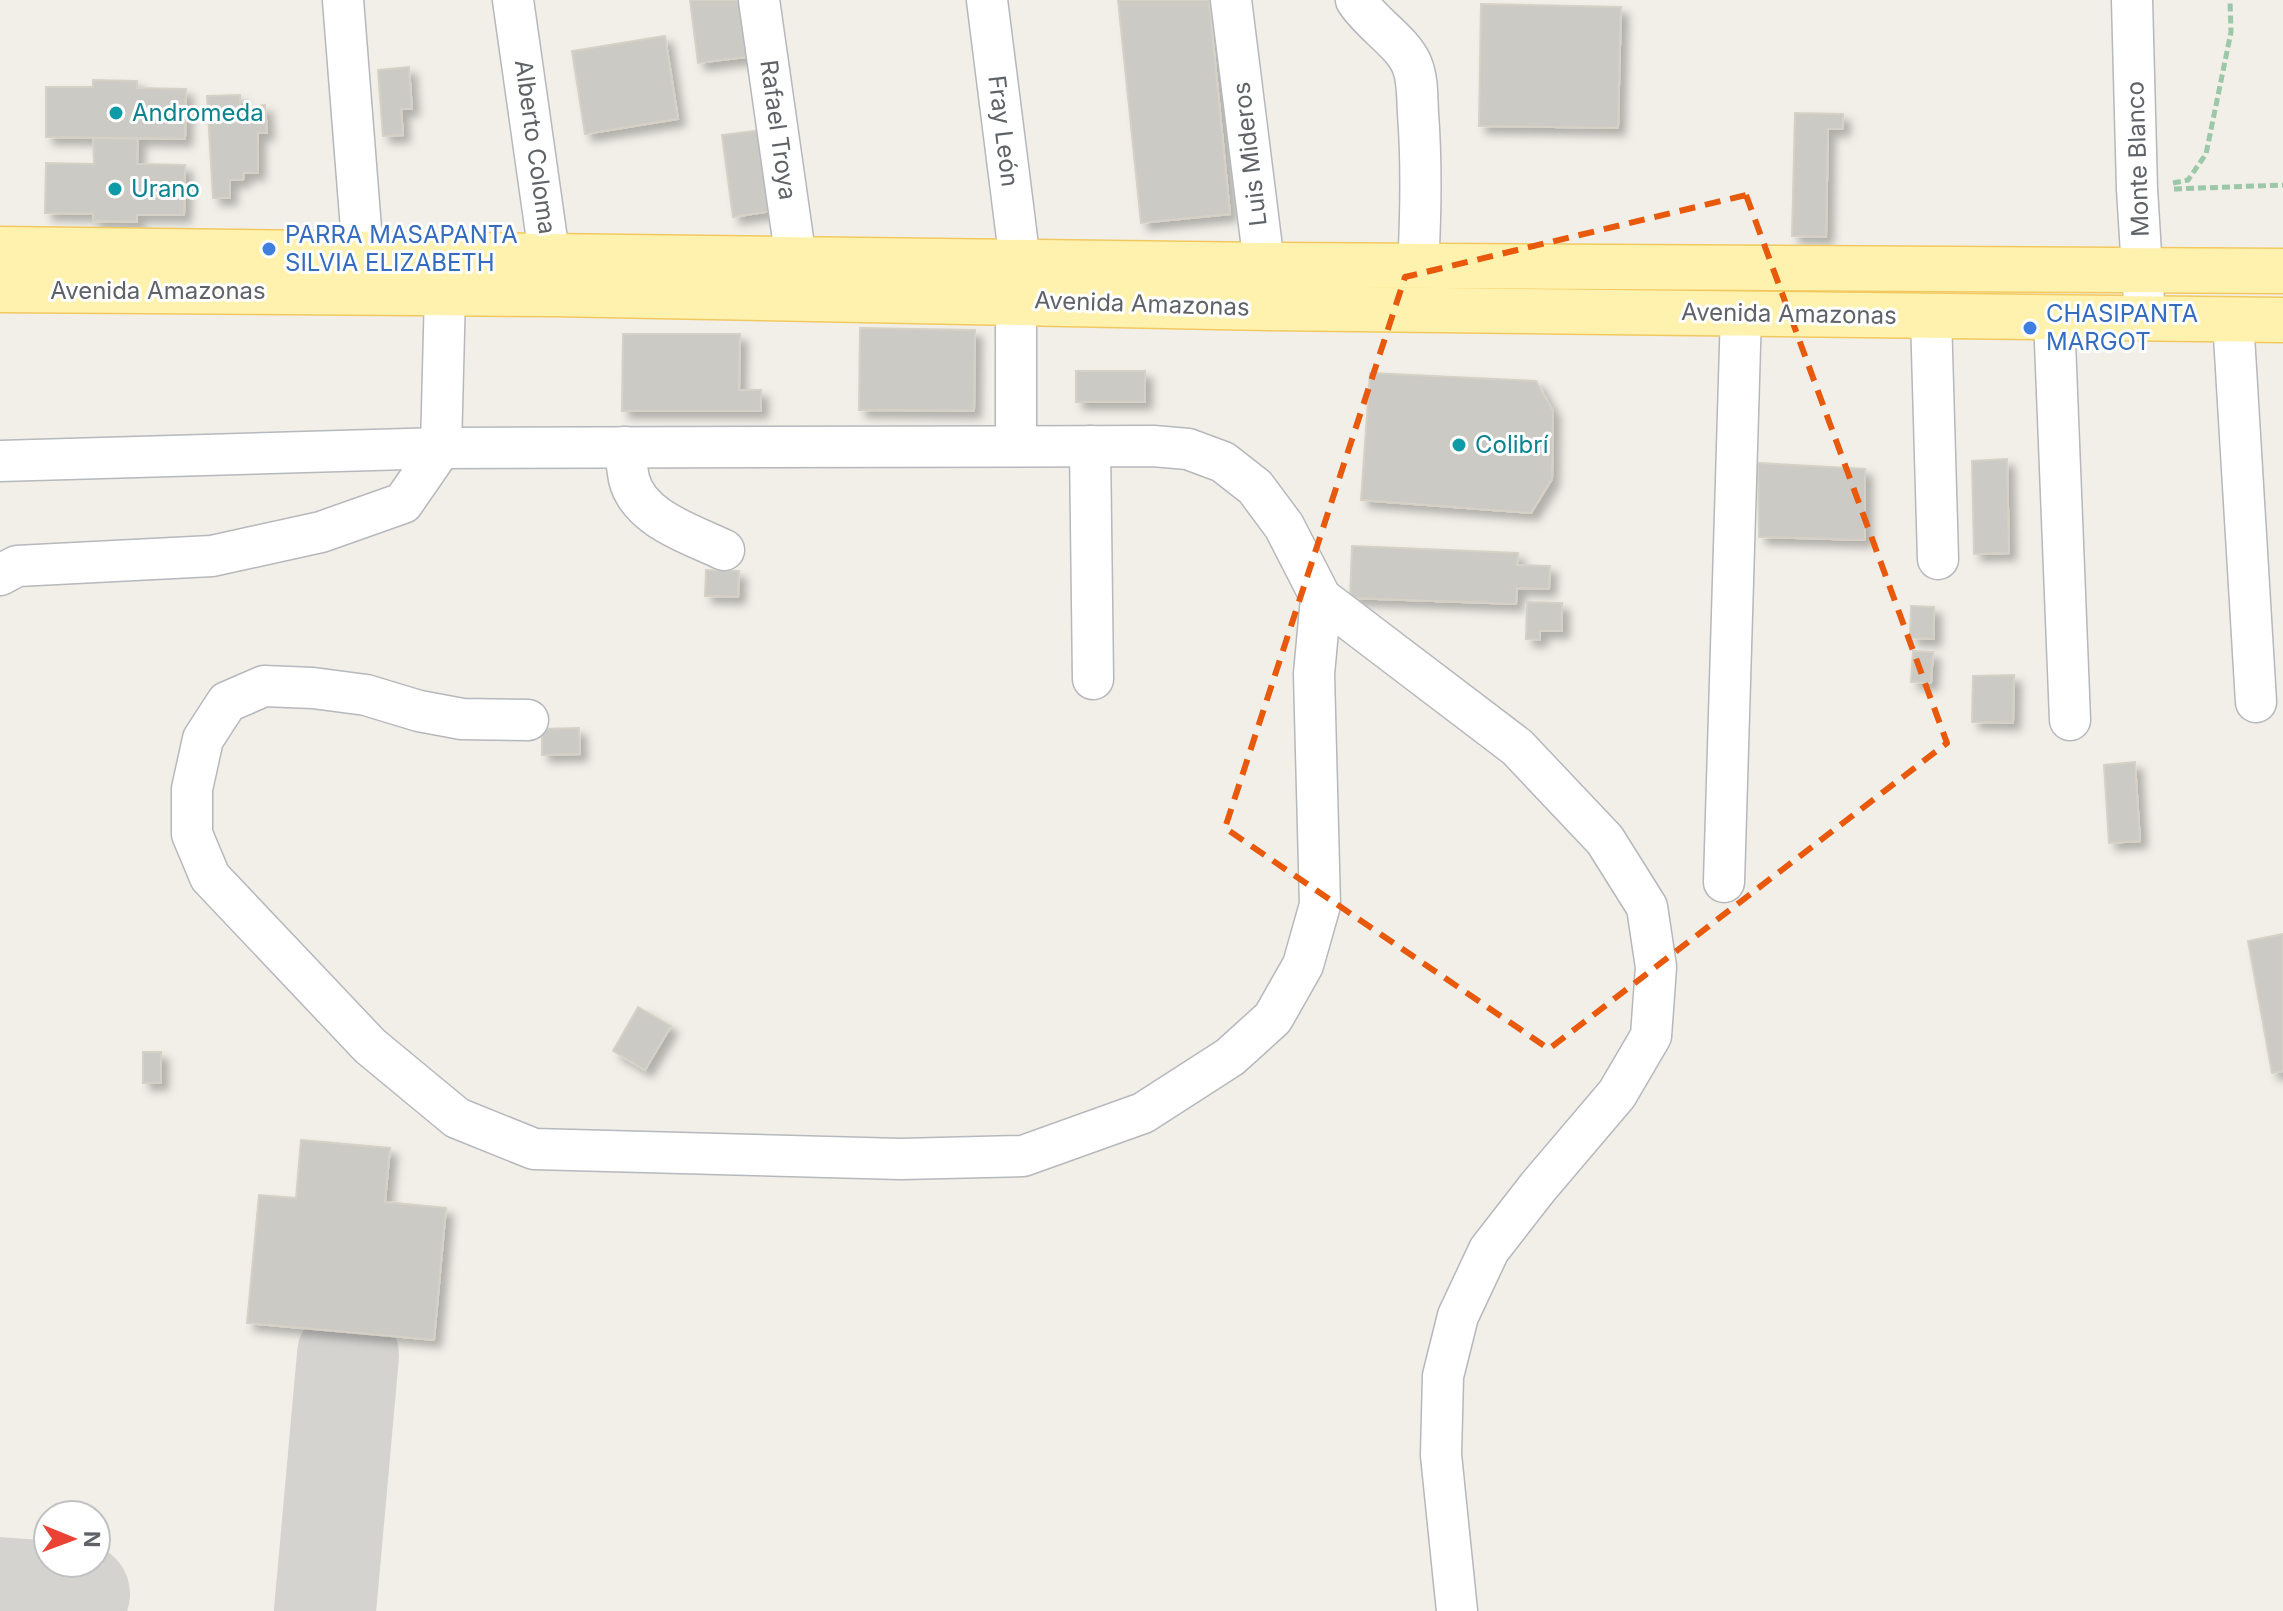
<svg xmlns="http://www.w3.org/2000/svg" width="2283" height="1611" font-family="Inter,sans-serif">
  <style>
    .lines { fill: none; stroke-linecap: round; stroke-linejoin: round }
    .taxiway { stroke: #d4d3d0; stroke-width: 102 }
    .building { fill: #cccac5; stroke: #d6d1c6; stroke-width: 2; filter: url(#shadow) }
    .minor-casing { stroke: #b5b8bc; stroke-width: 43 }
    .major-casing { stroke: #f2c960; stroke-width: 47 }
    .path { stroke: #9cc7a9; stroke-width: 5; stroke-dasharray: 8 4; stroke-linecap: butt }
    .minor { stroke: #fff; stroke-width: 40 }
    .major { stroke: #fff2af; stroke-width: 44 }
    .marked { fill: none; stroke: #e8590c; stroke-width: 6; stroke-dasharray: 16 10; stroke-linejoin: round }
    .culture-dot { fill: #0f9aa8; stroke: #fff; stroke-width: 3 }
    .shop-dot { fill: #3f7fe0; stroke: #fff; stroke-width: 3 }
    .labels { text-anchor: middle; stroke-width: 6; stroke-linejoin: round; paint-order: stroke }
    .culture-label { font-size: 24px; fill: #0d838f; stroke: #fff; text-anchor: start }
    .street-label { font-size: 24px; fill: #5f6368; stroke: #fff }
    .shop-label { font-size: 24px; fill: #366cbe; stroke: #fff; text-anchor: start }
  </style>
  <defs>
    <filter id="shadow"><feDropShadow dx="7" dy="7" stdDeviation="4" flood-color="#0004"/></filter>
  </defs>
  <rect width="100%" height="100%" fill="#f1efe8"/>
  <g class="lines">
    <g class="taxiway">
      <polyline points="0,1588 79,1594"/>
      <polyline points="325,1611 348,1355"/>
    </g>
  </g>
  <g class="building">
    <polygon points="690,0 740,0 747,57 698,63"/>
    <polygon points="1118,0 1209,0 1230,214 1141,223"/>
    <polygon points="1481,4 1621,7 1618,128 1479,126"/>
    <polygon points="665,36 678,119 585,134 572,51"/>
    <polygon points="409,67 412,109 401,109 403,135 383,136 378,70"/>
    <polygon points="93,80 137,81 137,88 186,89 185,139 46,137 46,87 93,87"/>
    <polygon points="240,95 240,109 265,105 267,133 258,133 258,173 244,173 243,180 230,180 230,198 213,198 207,96"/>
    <polygon points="1795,113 1843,114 1843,129 1828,129 1826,237 1792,236"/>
    <polygon points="761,130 772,211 733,217 722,135"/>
    <polygon points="93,138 138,139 137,164 185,165 184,215 137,215 137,222 93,221 93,214 45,213 46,163 94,164"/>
    <polygon points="860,328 975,330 974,411 859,410"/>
    <polygon points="623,334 740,334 739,390 761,390 761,411 622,411"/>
    <rect x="1076" y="371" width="69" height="31"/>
    <polygon points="1370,373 1536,381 1553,411 1552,479 1531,513 1361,500"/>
    <polygon points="2007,459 2009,553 1974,554 1972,461"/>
    <polygon points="1758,463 1865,469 1865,540 1759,537"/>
    <polygon points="1352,546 1518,553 1517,565 1550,566 1549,589 1517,588 1516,604 1350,598"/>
    <polygon points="706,570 739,571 738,597 705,596"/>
    <polygon points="1527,602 1562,603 1562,631 1540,631 1540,640 1526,639"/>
    <polygon points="1911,606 1934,607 1934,639 1910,638"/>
    <polygon points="1913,651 1933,652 1931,683 1911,682"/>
    <polygon points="2014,675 2013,723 1972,722 1973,676"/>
    <polygon points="579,728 580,754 542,755 542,729"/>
    <polygon points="2135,762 2140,841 2109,843 2104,765"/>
    <polygon points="2283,934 2283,1071 2272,1073 2248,941"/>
    <polygon points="638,1007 671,1026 645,1070 613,1051"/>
    <rect x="143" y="1052" width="18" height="31"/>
    <polygon points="301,1140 390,1148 385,1202 446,1208 434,1340 247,1323 259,1195 296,1198"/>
  </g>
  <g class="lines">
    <defs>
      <g id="minor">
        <polyline points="343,0 363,254"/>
        <polyline points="513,0 554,289"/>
        <polyline points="759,0 796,260"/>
        <polyline points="987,0 1020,262"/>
        <polyline points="1231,0 1268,296"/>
        <path d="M1356 0C1371 24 1402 41 1412 65 1418 80 1417 97 1418 113 1422 167 1421 213 1418 267"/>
        <polyline points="2132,0 2137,189 2145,318"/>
        <polyline points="1931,316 1938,559"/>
        <polyline points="2054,317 2070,720"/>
        <polyline points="2233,319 2256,702"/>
        <polyline points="1016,446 1016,301"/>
        <polyline points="1090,446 1093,679"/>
        <path d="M625 447C626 458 627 469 629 479 639 519 691 534 724 550"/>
        <polyline points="0,461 441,448 1153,446 1188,449 1223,462 1255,487 1284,526 1321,598 1517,747 1605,840 1647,907 1656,967 1651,1036 1617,1094 1538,1187 1489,1250 1458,1316 1443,1376 1441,1455 1457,1611"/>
        <polyline points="0,575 17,566 212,556 321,532 403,503 441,448 445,293"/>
        <polyline points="528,720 462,719 419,711 366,695 313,688 264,686 227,702 203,739 192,789 192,834 210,877 370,1046 457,1118 534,1149 901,1159 1023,1156 1143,1113 1230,1057 1273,1018 1303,965 1320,905 1314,674 1321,598"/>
        <polyline points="1724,882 1741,313"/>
      </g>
      <g id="major">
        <polyline points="0,249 1264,265 2283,271"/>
        <polyline points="0,290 554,294 1269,308 2283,320"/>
      </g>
    </defs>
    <use href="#minor" class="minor-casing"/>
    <use href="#major" class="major-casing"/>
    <g class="path">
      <polyline points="2173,183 2188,180 2206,154 2231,32 2230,0"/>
      <polyline points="2174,189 2283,185"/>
    </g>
    <use href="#minor" class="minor"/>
    <use href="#major" class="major"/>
  </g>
  <path class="marked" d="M1746 195 1947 743 1549 1049 1225 828 1405 277Z"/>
  <g class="culture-dot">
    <circle cx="116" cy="113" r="8"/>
    <circle cx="115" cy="189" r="8"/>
    <circle cx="1459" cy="445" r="8"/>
  </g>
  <g class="shop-dot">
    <circle cx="269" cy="249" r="8"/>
    <circle cx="2030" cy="328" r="8"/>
  </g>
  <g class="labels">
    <g class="culture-label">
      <text x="132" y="121">Andromeda</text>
      <text x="131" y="197">Urano</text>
      <text x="1475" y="453">Colibrí</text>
    </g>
    <g class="street-label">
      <text transform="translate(778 130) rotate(82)" y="8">Rafael Troya</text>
      <text transform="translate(1003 131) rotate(83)" y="8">Fray León</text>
      <text transform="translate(535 147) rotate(82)" y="8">Alberto Coloma</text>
      <text transform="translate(1250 154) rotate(-97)" y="8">Luis Mideros</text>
      <text transform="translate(2138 159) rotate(-92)" y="8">Monte Blanco</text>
      <text x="158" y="299">Avenida Amazonas</text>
      <text transform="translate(1142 304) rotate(2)" y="8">Avenida Amazonas</text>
      <text transform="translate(1789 314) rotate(1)" y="8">Avenida Amazonas</text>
    </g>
    <g class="shop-label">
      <text x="285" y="243">PARRA MASAPANTA<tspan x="285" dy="28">SILVIA ELIZABETH</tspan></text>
      <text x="2046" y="322">CHASIPANTA<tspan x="2046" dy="28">MARGOT</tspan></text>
    </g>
  </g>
  <g transform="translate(72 1539) rotate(91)"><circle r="38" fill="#ffffff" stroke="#bfc1c3" stroke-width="2"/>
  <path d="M0-6L14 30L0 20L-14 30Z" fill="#ea4335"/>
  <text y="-12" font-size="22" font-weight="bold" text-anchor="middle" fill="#5f6368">N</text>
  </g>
</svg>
